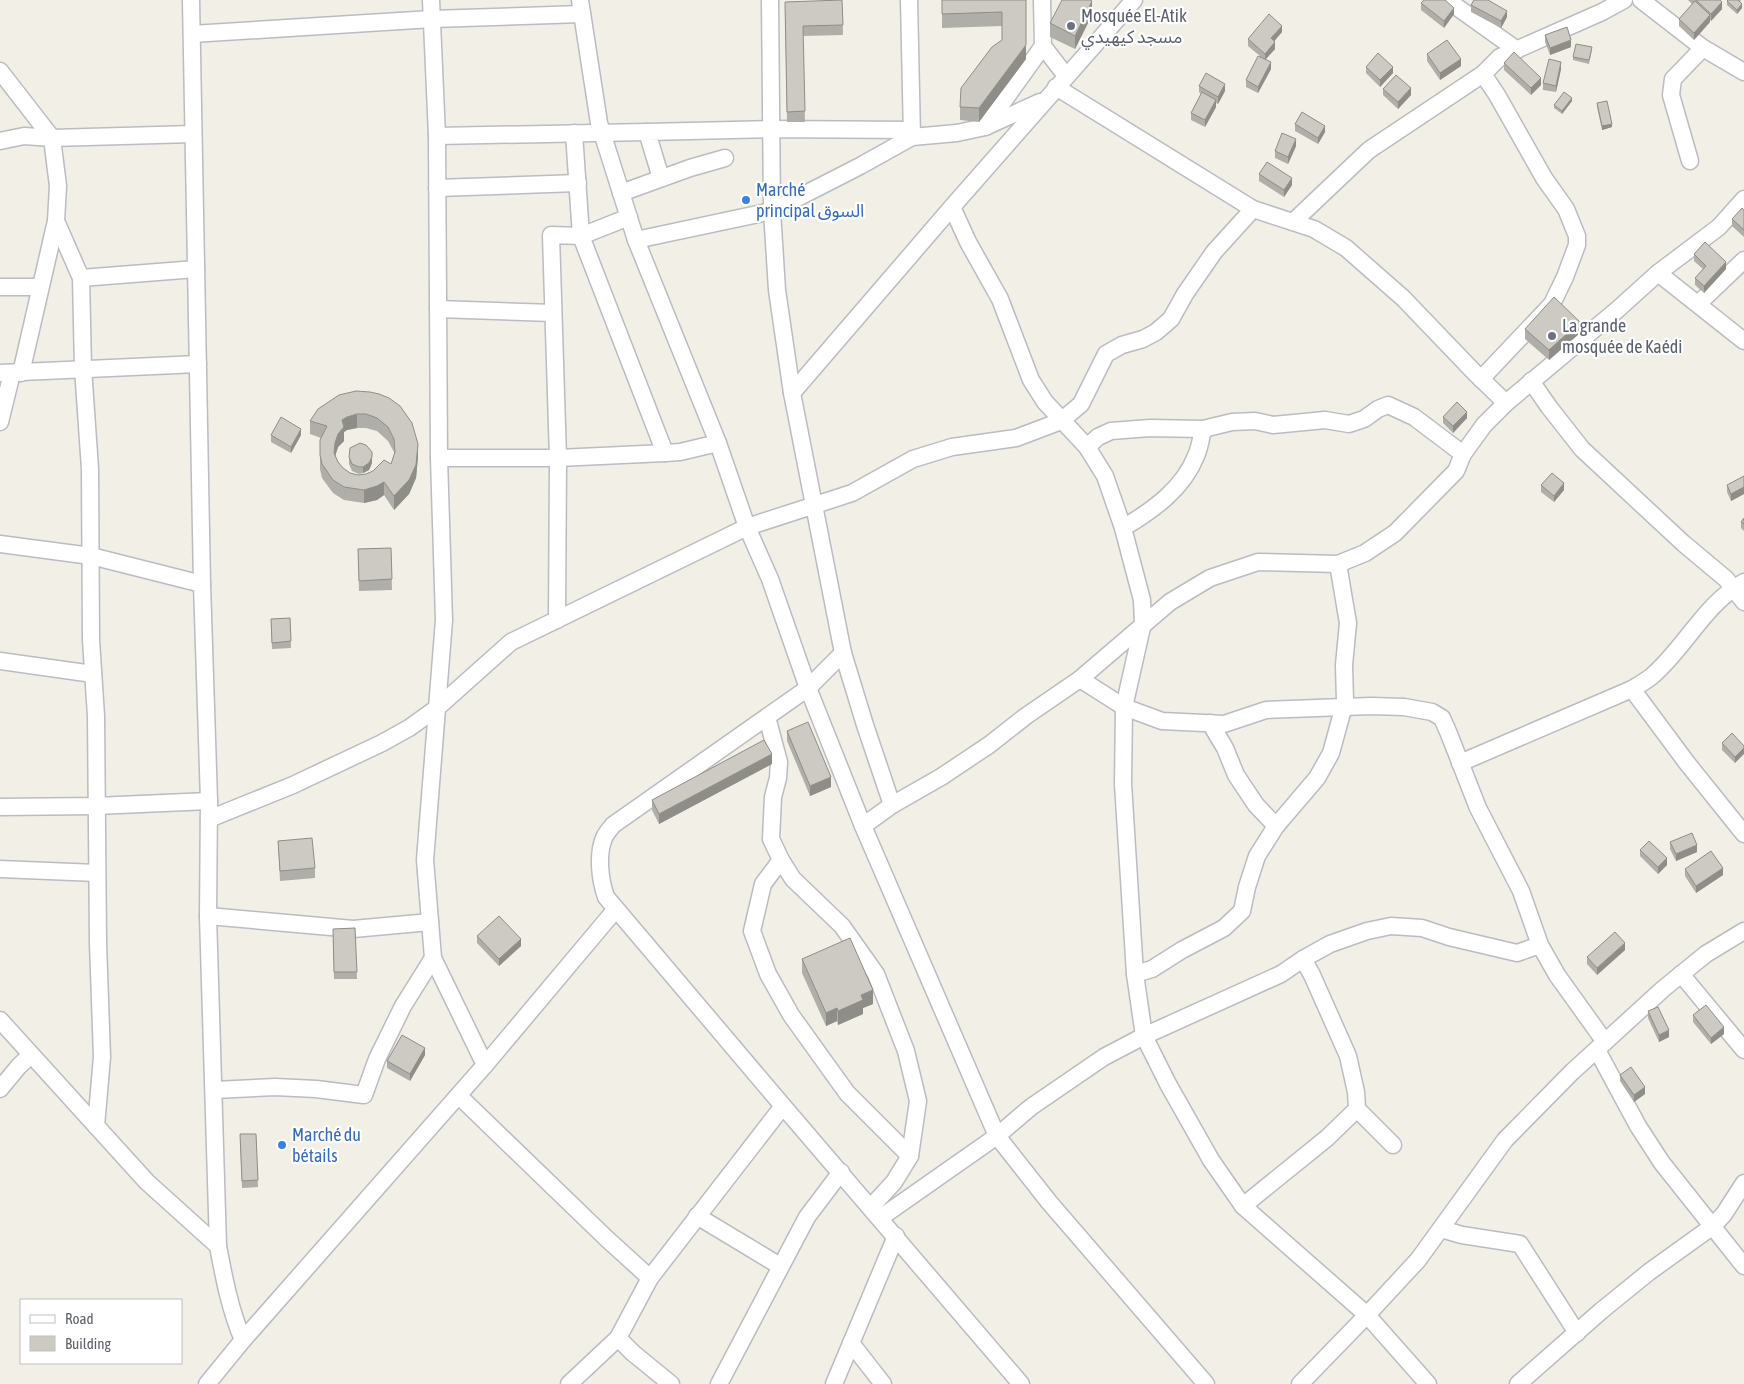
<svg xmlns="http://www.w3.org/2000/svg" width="1744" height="1384" font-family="'Asap Condensed','Noto Sans Arabic',sans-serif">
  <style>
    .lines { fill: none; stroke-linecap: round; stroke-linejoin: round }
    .minor-casing { stroke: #b9bcc1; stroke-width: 19 }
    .minor { stroke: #fff; stroke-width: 16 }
    .wall { fill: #afaea8; fill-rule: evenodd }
    .shaded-wall { fill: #8f8d88 }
    .building { fill: #cccac3; stroke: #8f8d88; fill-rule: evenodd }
    .worship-dot { fill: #6b7280; stroke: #fff; stroke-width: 2 }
    .shop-dot { fill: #3f7fe0; stroke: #fff; stroke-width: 2 }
    .labels { text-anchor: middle; stroke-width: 4.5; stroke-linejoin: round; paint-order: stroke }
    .worship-label { font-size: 18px; fill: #5b616d; stroke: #fff; text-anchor: start }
    .shop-label { font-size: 18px; fill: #366cbe; stroke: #fff; text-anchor: start }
  </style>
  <rect width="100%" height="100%" fill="#f1efe6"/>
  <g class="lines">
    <defs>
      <g id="minor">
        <path d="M191 0 202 584 209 801 208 916 218 1246C224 1278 230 1310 243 1340"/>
        <polyline points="431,0 437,136 439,458 444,620 425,860 433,958 485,1065"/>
        <polyline points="580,0 599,123 636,240 718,443 747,527 770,579 808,688 863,826 997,1136 1049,1202 1206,1384"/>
        <path d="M770 0 772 211 777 290 792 393 843 653 808 688 613 825C610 829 606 833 604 838 597 855 600 880 606 897L783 1106 1021 1384"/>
        <polyline points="909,0 912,137"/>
        <polyline points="1042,0 1043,46 1066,76"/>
        <polyline points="1447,0 1517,50"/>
        <polyline points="1641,0 1703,48 1744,72"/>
        <polyline points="192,34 432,19 582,14"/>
        <polyline points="0,71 52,138 58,186 56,221 21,373"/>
        <polyline points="1056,87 1253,209 1314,229 1346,248 1403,298 1475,373 1506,403"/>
        <polyline points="985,127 1043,46"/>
        <polyline points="574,133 581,236 665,453"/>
        <polyline points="437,136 647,132"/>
        <polyline points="0,141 24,136 52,138 193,134"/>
        <polyline points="1690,161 1671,95 1673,79 1703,48"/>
        <polyline points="661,178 647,132 771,129 911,130"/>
        <polyline points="437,188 578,183"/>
        <polyline points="621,193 690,168 725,158"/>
        <polyline points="952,207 968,242 1000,299 1031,380 1045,402 1087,447 1105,476 1123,528 1142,600 1143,623 1124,707 1123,784 1135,974 1144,1036 1168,1084 1211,1160 1243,1206 1367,1315 1428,1384"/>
        <polyline points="56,221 81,278 83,368 90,469 91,640 96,716 98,943 102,1057 96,1126"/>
        <polyline points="1293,222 1369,150 1483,74 1500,57 1602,12 1624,0"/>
        <polyline points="636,240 772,211 860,166 912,137 957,133 985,127 1040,102"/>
        <polyline points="1658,273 1744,341"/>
        <polyline points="81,278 196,269"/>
        <polyline points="0,287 40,287"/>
        <polyline points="1699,303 1744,260"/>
        <polyline points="438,309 553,313"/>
        <polyline points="0,373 198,364"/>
        <polyline points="1481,379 1552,304 1565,277 1577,245 1577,236 1566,209 1544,178 1497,95 1483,74"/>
        <polyline points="1531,381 1549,407 1582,449 1683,543 1726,579 1744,602"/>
        <polyline points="792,393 952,207 1134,0"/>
        <polyline points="0,422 12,373"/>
        <polyline points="1087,447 1098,437 1111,431 1150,428 1203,429 1232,422 1255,421 1273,425 1325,420 1349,424 1364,419 1378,409 1388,405 1414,417 1463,454"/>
        <polyline points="439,458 558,458 665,453 680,452 718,443"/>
        <path d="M1123 528C1153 510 1183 489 1196 456 1200 447 1201 438 1203 429"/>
        <polyline points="0,544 91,556 202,584"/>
        <polyline points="557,620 558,458 551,235 581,236 629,217"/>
        <polyline points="843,653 865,725 892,805"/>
        <polyline points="0,661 93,674"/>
        <polyline points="1080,679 1124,707 1162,721 1224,724 1266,710 1371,706 1404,707 1432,712 1442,718 1449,734 1478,808 1521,891 1540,945 1557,975 1605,1042"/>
        <polyline points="1632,689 1687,763 1744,834"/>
        <polyline points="767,717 779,762 778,778 773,797 771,839 781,860 793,879 842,926 876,974 906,1051 918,1101 910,1156 894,1182 871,1207"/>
        <polyline points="1210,723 1225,748 1236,775 1256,805 1276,826"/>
        <path d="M1460 763 1632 689C1639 685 1646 681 1652 676 1685 648 1705 603 1744 582"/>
        <polyline points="0,807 96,806 209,801"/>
        <polyline points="209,819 293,785 382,743 409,728 437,708 511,642 747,527 852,493 913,459 952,447 1016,438 1061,421 1081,404 1106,354 1122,345 1143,339 1156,332 1171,319 1185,294 1214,252 1253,209"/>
        <polyline points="863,826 892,805 941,777 989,745 1026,716 1080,679 1170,602 1210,578 1258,562 1338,564 1365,553 1395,533 1456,471 1463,454 1484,425 1506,403 1617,310 1658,273 1719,227 1744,199"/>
        <polyline points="781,860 763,884 752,931 768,974 791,1015 847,1093 910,1156"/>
        <polyline points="0,869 97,873"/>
        <polyline points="208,916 353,929 430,922"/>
        <polyline points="1303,959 1312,975 1348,1056 1356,1092 1357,1109 1393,1145"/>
        <polyline points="1135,974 1152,969 1182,950 1224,928 1242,911 1247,887 1257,856 1276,826 1317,778 1331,753 1345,702 1344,665 1348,623 1338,564"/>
        <polyline points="1681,974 1744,1050"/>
        <polyline points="0,1020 147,1182 218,1246"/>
        <polyline points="1597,1050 1638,1126 1662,1163 1744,1266"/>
        <polyline points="0,1089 19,1066 31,1055"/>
        <polyline points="214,1090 275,1087 316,1089 364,1095 377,1059 403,1006 433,958"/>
        <polyline points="459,1096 606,1238 650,1278"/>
        <polyline points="1243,1206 1327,1138 1357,1109"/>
        <polyline points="697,1216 780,1266"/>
        <polyline points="880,1218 997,1136 1031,1107 1104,1057 1144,1036 1281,974 1303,959 1330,944 1367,931 1391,926 1422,928 1449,937 1517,953 1540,945"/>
        <polyline points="1441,1229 1462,1235 1520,1244 1577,1333"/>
        <polyline points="618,1338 633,1353 671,1384"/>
        <polyline points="851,1343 883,1384"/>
        <polyline points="207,1384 243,1340 485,1065 616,909"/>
        <polyline points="569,1384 618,1338 650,1278 783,1106"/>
        <polyline points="719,1384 807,1217 841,1172"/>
        <polyline points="834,1384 896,1236"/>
        <polyline points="1300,1384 1367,1315 1418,1260 1505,1140 1572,1072 1663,989 1706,954 1744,931"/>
        <polyline points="1518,1384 1601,1311 1649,1272 1713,1226 1724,1214 1744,1183"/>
      </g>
    </defs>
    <use href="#minor" class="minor-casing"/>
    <use href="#minor" class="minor"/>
  </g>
  <g class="wall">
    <polygon points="842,0 843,35 803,36 805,122 787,122 785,2"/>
    <polygon points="942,0 1026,0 1026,59 979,122 960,120 960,107 1002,40 1002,26 942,28"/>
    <polygon points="1688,0 1720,0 1722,9 1711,21 1710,20 1710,22 1694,40 1679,26 1679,19 1692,4"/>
    <polygon points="1728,0 1741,0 1740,2 1742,8 1737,14 1727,5 1727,1"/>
    <polygon points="1421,3 1454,14 1444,28 1421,10"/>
    <polygon points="1471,5 1507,17 1501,28 1471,12"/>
    <polygon points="1092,15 1075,49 1050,37 1050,23"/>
    <polygon points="1282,32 1274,41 1275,49 1266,59 1271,69 1258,93 1246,87 1246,80 1260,56 1248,46 1248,39"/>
    <polygon points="1545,35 1571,47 1550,55 1545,42"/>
    <polygon points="1592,50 1589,64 1573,60 1573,57"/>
    <polygon points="1427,54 1461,66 1440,80 1427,61"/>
    <polygon points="1504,63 1541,85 1531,95 1504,70"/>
    <polygon points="1366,67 1393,73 1380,87 1366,73"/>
    <polygon points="1561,69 1556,92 1543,90 1543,83"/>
    <polygon points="1199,86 1225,91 1218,104 1216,103 1216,107 1205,127 1191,120 1191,113 1201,94 1199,92"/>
    <polygon points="1383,89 1411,95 1398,109 1383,95"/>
    <polygon points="1572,101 1562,114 1554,108 1554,105"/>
    <polygon points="1597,103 1612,127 1602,130 1597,107"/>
    <polygon points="1295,124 1325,132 1318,144 1295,131"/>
    <polygon points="1296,146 1288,164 1275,158 1275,151"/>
    <polygon points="1259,174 1292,185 1284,197 1259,181"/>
    <polygon points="1744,210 1744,237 1732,226 1732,219"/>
    <polygon points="1694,254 1726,269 1704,293 1695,285 1695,278 1703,269 1694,261"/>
    <polygon points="1525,329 1580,333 1549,360 1525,339"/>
    <path d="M356 391 418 457 416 478 409 494 394 510 384 495 377 500 364 503 344 500 333 493 322 478 320 469V455L321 438 310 434V421ZM357 428H366L377 431 388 441 394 452V455L391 464 366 474 358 475 350 473 343 468 338 462 335 455 338 447 344 441V432L347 430Z"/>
    <polygon points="1443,417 1467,418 1453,433 1443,423"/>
    <polygon points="271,435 301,435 291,453 271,442"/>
    <polygon points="349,457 372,463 369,470 363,473 359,474 352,471 349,464"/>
    <polygon points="1744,476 1744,494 1731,501 1727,492 1727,485"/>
    <polygon points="1541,485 1564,490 1554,502 1541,492"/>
    <polygon points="1744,518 1744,531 1741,528 1741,522"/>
    <polygon points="391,548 392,590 359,591 358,549"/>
    <polygon points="290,618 291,648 272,649 271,619"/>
    <polygon points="787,731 831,787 810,796 787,741"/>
    <polygon points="1722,743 1744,746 1735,763 1722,750"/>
    <polygon points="772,764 659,824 652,810 652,800"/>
    <polygon points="278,841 315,868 315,878 280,881"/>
    <polygon points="1670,842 1697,852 1676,861 1670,849"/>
    <polygon points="1640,850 1667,865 1658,874 1640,856"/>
    <polygon points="1685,869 1723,875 1696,893 1685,876"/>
    <polygon points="355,928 357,979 334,979 333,929"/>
    <polygon points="477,936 521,946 499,966 477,943"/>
    <polygon points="1625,950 1597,975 1587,964 1587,957"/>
    <polygon points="802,959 873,1004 863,1008 863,1014 838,1025 837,1021 826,1026 802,973"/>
    <polygon points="1648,1011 1669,1037 1659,1042 1648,1018"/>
    <polygon points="1693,1015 1724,1034 1711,1044 1693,1022"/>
    <polygon points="425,1055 410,1081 387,1068 387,1061"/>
    <polygon points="1620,1075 1645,1094 1634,1102 1620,1081"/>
    <polygon points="256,1134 258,1187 242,1188 240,1141"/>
  </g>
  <g class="shaded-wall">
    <polygon points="1092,1 1092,15 1075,49 1075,36"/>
    <polygon points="1722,2 1722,9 1711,21 1711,14"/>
    <polygon points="1742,4 1742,8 1737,14 1737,10"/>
    <polygon points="1454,8 1454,14 1444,28 1444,21"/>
    <polygon points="1507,11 1507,17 1501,28 1501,21"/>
    <polygon points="1710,15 1710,22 1694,40 1694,33"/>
    <polygon points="1282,26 1282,32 1271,45 1271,38"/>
    <polygon points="1571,40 1571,47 1550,55 1550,48"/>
    <polygon points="1275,42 1275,49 1265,60 1265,54"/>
    <polygon points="1026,45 1026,59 979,122 979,108"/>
    <polygon points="1461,59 1461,66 1440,80 1440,73"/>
    <polygon points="1271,62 1271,69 1258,93 1258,87"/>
    <polygon points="1561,62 1561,69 1556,92 1556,86"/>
    <polygon points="1393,67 1393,73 1380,87 1380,80"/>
    <polygon points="1541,78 1541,85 1531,95 1531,88"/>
    <polygon points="1225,84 1225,91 1218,104 1218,97"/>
    <polygon points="1411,88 1411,95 1398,109 1398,102"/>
    <polygon points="1572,98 1572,101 1562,114 1562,111"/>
    <polygon points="1216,100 1216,107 1205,127 1205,120"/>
    <polygon points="1612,124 1612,127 1602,130 1602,126"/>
    <polygon points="1325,126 1325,132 1318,144 1318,138"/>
    <polygon points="1296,139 1296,146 1288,164 1288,157"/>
    <polygon points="1292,178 1292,185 1284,197 1284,190"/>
    <polygon points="1726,262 1726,269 1704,293 1704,286"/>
    <polygon points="1580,322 1580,333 1549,360 1549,350"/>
    <polygon points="1467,412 1467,418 1453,433 1453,426"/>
    <polygon points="357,414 357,428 347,430 344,432 344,441 338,447 335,457 334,466 335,443 342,420 347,417"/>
    <polygon points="301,429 301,435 291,453 291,447"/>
    <polygon points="418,444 418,457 416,478 409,494 394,510 394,496"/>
    <polygon points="372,457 372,463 369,470 363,473 363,467"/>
    <polygon points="384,482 384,495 377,500 364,503 364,490"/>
    <polygon points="1564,483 1564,490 1554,502 1554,496"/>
    <polygon points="1744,487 1744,494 1731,501 1731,494"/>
    <polygon points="1744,748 1744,754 1735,763 1735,757"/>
    <polygon points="772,754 772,764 659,824 659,814"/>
    <polygon points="831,777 831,787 810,796 810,786"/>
    <polygon points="1697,845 1697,852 1676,861 1676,854"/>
    <polygon points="1667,858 1667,865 1658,874 1658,867"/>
    <polygon points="1723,868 1723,875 1696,893 1696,886"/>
    <polygon points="521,939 521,946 499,966 499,959"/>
    <polygon points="1625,943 1625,950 1597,975 1597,968"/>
    <polygon points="873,990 873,1004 863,1008 863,1014 838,1025 838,1011 861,995"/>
    <polygon points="837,1008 837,1021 826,1026 826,1013"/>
    <polygon points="1724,1027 1724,1034 1711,1044 1711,1038"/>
    <polygon points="1669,1030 1669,1037 1659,1042 1659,1035"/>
    <polygon points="425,1048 425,1055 410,1081 410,1074"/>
    <polygon points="1645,1087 1645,1094 1634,1102 1634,1095"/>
  </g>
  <g class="building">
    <polygon points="842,0 843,25 803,26 805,111 787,112 785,2"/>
    <polygon points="942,0 1026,0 1026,45 979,108 960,107 961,88 992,47 1002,40 1002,12 942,14"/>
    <polygon points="1062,0 1090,0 1092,1 1075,36 1050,23"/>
    <polygon points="1424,0 1445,0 1454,8 1444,21 1421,3"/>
    <polygon points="1474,0 1488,0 1507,11 1501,21 1471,5"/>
    <polygon points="1696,0 1720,0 1722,2 1711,14"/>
    <polygon points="1728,0 1738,0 1742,4 1737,10 1727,1"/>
    <polygon points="1695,1 1710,15 1694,33 1679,19"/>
    <polygon points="1269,14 1282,26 1271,38 1275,42 1265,54 1248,39"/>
    <polygon points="1567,27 1571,40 1550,48 1545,35"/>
    <polygon points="1447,40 1461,59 1440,73 1427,54"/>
    <polygon points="1576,44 1592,47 1589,60 1573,57"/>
    <polygon points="1514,52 1541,78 1531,88 1504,63"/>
    <polygon points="1378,53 1393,67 1380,80 1366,67"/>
    <polygon points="1258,56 1271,62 1258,87 1246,80"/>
    <polygon points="1549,59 1561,62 1556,86 1543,83"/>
    <polygon points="1206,73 1225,84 1218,97 1199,86"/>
    <polygon points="1396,75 1411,88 1398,102 1383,89"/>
    <polygon points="1202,92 1216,100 1205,120 1191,113"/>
    <polygon points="1564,92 1572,98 1562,111 1554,105"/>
    <polygon points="1607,101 1612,124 1602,126 1597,103"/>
    <polygon points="1302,112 1325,126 1318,138 1295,124"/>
    <polygon points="1282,133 1296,139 1288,157 1275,151"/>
    <polygon points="1267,162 1292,178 1284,190 1259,174"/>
    <polygon points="1742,208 1744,210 1744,230 1732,219"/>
    <polygon points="1705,242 1726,262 1704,286 1695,278 1706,266 1694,254"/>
    <polygon points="1554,297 1580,322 1549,350 1525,329"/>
    <path d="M356 391 370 392 379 394 389 398 400 406 412 423 418 444 416 465 409 480 394 496 384 482 377 486 364 490 344 487 333 480 322 464 320 455V440L327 426 310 421 318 409 339 395ZM357 414H366L377 418 388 427 394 439 395 452 391 464 384 460 373 471 366 474 358 475 350 473 343 468 338 462 334 453 335 443 338 434 344 427 342 420 347 417Z"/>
    <polygon points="1457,402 1467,412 1453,426 1443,417"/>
    <polygon points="281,417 301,429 291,447 271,435"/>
    <polygon points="360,443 366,445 372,452 372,457 369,463 363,467 359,467 352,464 349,457 350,448"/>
    <polygon points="1552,473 1564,483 1554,496 1541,485"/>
    <polygon points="1744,476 1744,487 1731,494 1727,485"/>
    <polygon points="1744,518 1744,524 1741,522"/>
    <polygon points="391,548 392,579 359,581 358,549"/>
    <polygon points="290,618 291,641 272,643 271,619"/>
    <polygon points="808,722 831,777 810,786 787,731"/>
    <polygon points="1732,733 1744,746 1744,748 1735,757 1722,743"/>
    <polygon points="764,740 772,754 659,814 652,800"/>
    <polygon points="1692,833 1697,845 1676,854 1670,842"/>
    <polygon points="312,838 315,868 280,871 278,841"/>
    <polygon points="1649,841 1667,858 1658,867 1640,850"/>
    <polygon points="1711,851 1723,868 1696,886 1685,869"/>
    <polygon points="499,916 521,939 499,959 477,936"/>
    <polygon points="355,928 357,972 334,972 333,929"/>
    <polygon points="1615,932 1625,943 1597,968 1587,957"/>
    <polygon points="850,938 873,990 861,995 863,1000 838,1011 837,1008 826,1013 802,959"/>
    <polygon points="1706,1005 1724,1027 1711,1038 1693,1015"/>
    <polygon points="1658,1007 1669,1030 1659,1035 1648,1011"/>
    <polygon points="402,1035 425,1048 410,1074 387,1061"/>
    <polygon points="1631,1067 1645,1087 1634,1095 1620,1075"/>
    <polygon points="240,1134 256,1134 258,1180 242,1181"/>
  </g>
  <g class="worship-dot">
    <circle cx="1071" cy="26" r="5"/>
    <circle cx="1552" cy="336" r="5"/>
  </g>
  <g class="shop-dot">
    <circle cx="746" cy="200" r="5"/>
    <circle cx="282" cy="1145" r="5"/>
  </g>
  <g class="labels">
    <g class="worship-label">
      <text x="1081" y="22">Mosquée El-Atik<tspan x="1081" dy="21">مسجد كيهيدي</tspan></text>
      <text x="1562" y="332">La grande<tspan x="1562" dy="21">mosquée de Kaédi</tspan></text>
    </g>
    <g class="shop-label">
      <text x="756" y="196">Marché<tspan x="756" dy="21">principal السوق</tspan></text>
      <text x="292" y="1141">Marché du<tspan x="292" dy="21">bétails</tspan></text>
    </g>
  </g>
  <rect x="20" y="1299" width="162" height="65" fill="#ffffff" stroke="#bfc0c3"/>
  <rect x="30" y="1315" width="25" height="8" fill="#ffffff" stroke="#bfc0c3"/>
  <text x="65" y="1324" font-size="15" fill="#5e6268">Road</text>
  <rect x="30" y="1336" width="25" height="15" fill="#cccac3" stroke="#bfc0c3"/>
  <text x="65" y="1349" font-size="15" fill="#5e6268">Building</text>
</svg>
